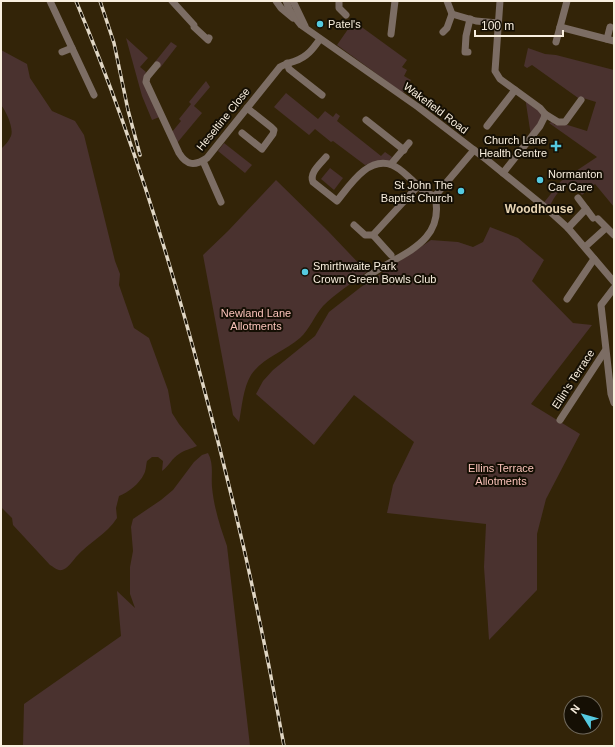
<svg xmlns="http://www.w3.org/2000/svg" width="615" height="747" font-family="Arial,sans-serif">
  <style>
    .green { fill: #4a322f }
    .lines { fill: none; stroke-linecap: round; stroke-linejoin: round }
    .minor { stroke: #7c6d64; stroke-width: 7 }
    .rail-casing { stroke: #e0d6c4; stroke-width: 3.5 }
    .rail { stroke: #150f04; stroke-width: 2; stroke-dasharray: 6; stroke-linecap: butt }
    .poi-dot { fill: #55cae0; stroke: #150f04; stroke-width: 1.5 }
    .labels { text-anchor: middle; stroke-width: 4; stroke-linejoin: round; paint-order: stroke }
    .poi-label { font-size: 11px; fill: #f9efdf; stroke: #150f04; text-anchor: start }
    .street-label { font-size: 11px; fill: #f9efdf; stroke: #150f04 }
    .park-label { font-size: 11px; fill: #fbc3ba; stroke: #150f04 }
    .neighbourhood-label { font-size: 12px; font-weight: bold; fill: #e8d5b4; stroke: #150f04 }
  </style>
  <rect width="100%" height="100%" fill="#332408"/>
  <g class="green">
    <polygon points="353,22 363,28 407,60 402,67 407,70 404,76 411,80 403,93 337,45"/>
    <polygon points="126,38 148,58 140,67 146,72 145,74 162,116 152,120 142,96"/>
    <polygon points="171,42 177,46 160,68 154,63"/>
    <path d="M528 48 545 54 556 55 614 70V207L595 184 582 195 574 185 570 184C558 189 553 199 548 210L542 205 561 181 597 157 549 123 552 122 555 125 558 122 587 131 596 102 583 98 581 100 532 65 527 68 524 66Z"/>
    <path d="M1 50 27 64 30 78 52 111 75 121 84 135 115 261 120 274 119 285 134 328 149 338 168 390 172 413 179 424 197 446C191 449 184 450 179 454 172 458 169 466 162 471L163 461 158 457H152L147 461C146 465 146 471 144 474 140 483 128 493 119 496L116 508 117 518C107 534 88 543 76 557 72 562 67 569 62 570 57 571 54 567 50 565L13 525 12 518 1 507V149C5 145 9 141 11 136 14 128 6 111 1 105Z"/>
    <polygon points="206,81 210,87 194,106 202,113 177,143 172,132 181,121 179,119 191,104 189,102"/>
    <polygon points="286,93 318,119 325,111 333,117 336,113 340,116 337,121 381,156 385,152 392,157 388,162 379,161 365,165 333,141 331,142 315,129 309,135 274,107"/>
    <polygon points="525,97 545,114 531,136"/>
    <polygon points="224,143 252,165 245,173 218,151"/>
    <polygon points="330,168 343,178 334,190 321,179"/>
    <path d="M276 180 328 231 367 272C352 283 336 293 323 306 314 316 310 329 300 338 285 351 262 358 251 375 243 388 242 407 239 422L233 415 203 255 228 231Z"/>
    <polygon points="490,227 518,238 544,260 532,281 573,323 592,325 531,404 580,434 546,499 537,534 537,590 489,640 484,567 486,524 387,513 393,485 414,442 354,395 314,445 256,394 263,381 273,370 315,336 329,312 361,287 431,240 458,242 473,247 483,242"/>
    <path d="M208 453C214 464 211 475 212 487 214 508 220 526 227 546L250 746H23L24 704 121 636 117 591 135 608 130 594V567L133 551 131 527 133 519 161 500 173 490 194 462 202 455Z"/>
  </g>
  <g class="lines">
    <g class="minor">
      <polyline points="50,1 94,95"/>
      <polyline points="172,1 194,25 194,27 208,40 209,38"/>
      <polyline points="276,1 281,8 293,18"/>
      <polyline points="286,1 290,11 301,25 418,107 487,160 546,208 568,228 614,282"/>
      <polyline points="293,1 305,26"/>
      <polyline points="339,1 339,8 346,15"/>
      <polyline points="447,1 452,14 476,21 498,23"/>
      <polyline points="500,1 495,71 500,79 540,108 545,114 544,118 540,126 503,173"/>
      <polyline points="560,27 614,41"/>
      <polyline points="443,32 447,28 452,14"/>
      <polyline points="391,34 395,1"/>
      <polyline points="607,39 610,27"/>
      <polyline points="556,42 567,1"/>
      <polyline points="62,52 72,48"/>
      <polyline points="468,52 465,52 466,36 470,19"/>
      <polyline points="287,63 289,69 322,95"/>
      <path d="M157 65 147 77 146 82 179 153C187 166 195 166 207 158L280 67C285 64 289 63 295 61 307 57 313 49 320 39"/>
      <polyline points="545,114 558,122 565,122 581,100"/>
      <polyline points="366,120 404,150"/>
      <polyline points="487,126 515,90"/>
      <polyline points="242,133 262,149 273,134 274,130 271,127 247,108"/>
      <path d="M326 157C320 164 309 173 313 182L337 201C350 185 368 156 392 165 400 168 406 175 412 180 419 187 426 194 435 196"/>
      <polyline points="203,161 221,202"/>
      <polyline points="391,164 409,143"/>
      <polyline points="578,198 593,218"/>
      <polyline points="598,219 614,235"/>
      <polyline points="354,225 365,235 373,235 418,186"/>
      <polyline points="568,228 586,209"/>
      <polyline points="373,235 391,255"/>
      <polyline points="585,247 606,228"/>
      <path d="M367 277C397 254 446 245 435 196L474 150"/>
      <polyline points="614,288 601,305 611,394 614,403"/>
      <polyline points="567,299 594,259"/>
      <polyline points="560,420 605,351"/>
    </g>
    <defs>
      <g id="rail">
        <path d="M76 1C128 124 168 252 202 381 235 502 262 623 284 746"/>
        <polyline points="100,1 114,43 128,110 140,155"/>
      </g>
    </defs>
    <use href="#rail" class="rail-casing"/>
    <use href="#rail" class="rail"/>
  </g>
  <g class="poi-dot">
    <circle cx="320" cy="24" r="4"/>
    <path d="M554 140h4v4h4v4h-4v4h-4v-4h-4v-4h4z"/>
    <circle cx="540" cy="180" r="4"/>
    <circle cx="461" cy="191" r="4"/>
    <circle cx="305" cy="272" r="4"/>
  </g>
  <g class="labels">
    <g class="poi-label">
      <text x="328" y="28">Patel's</text>
      <text x="547" y="144" text-anchor="end">Church Lane<tspan x="547" dy="13">Health Centre</tspan></text>
      <text x="548" y="178">Normanton<tspan x="548" dy="13">Car Care</tspan></text>
      <text x="453" y="189" text-anchor="end">St John The<tspan x="453" dy="13">Baptist Church</tspan></text>
      <text x="313" y="270">Smirthwaite Park<tspan x="313" dy="13">Crown Green Bowls Club</tspan></text>
    </g>
    <g class="street-label">
      <text transform="translate(436 108) rotate(37)" y="4">Wakefield Road</text>
      <text transform="translate(223 119) rotate(-51)" y="4">Heseltine Close</text>
      <text transform="translate(573 379) rotate(-57)" y="4">Ellin's Terrace</text>
    </g>
    <g class="park-label">
      <text x="256" y="317">Newland Lane<tspan x="256" dy="13">Allotments</tspan></text>
      <text x="501" y="472">Ellins Terrace<tspan x="501" dy="13">Allotments</tspan></text>
    </g>
    <g class="neighbourhood-label">
      <text x="539" y="213">Woodhouse</text>
    </g>
  </g>
  <rect width="615" height="747" fill="none" stroke="#f9efdf" stroke-width="4"/>
  <g transform="translate(583 715) rotate(307)"><circle r="19" fill="#150f04" stroke="#70695c"/>
  <path d="M0-3L7 15L0 10L-7 15Z" fill="#55cae0"/>
  <text y="-6" font-size="11" font-weight="bold" text-anchor="middle" fill="#f9efdf">N</text>
  </g>
  <path d="M475 30v6h88v-6" fill="none" stroke="#f9efdf" stroke-width="2"/>
  <text x="481" y="30" font-size="12" fill="#f9efdf" stroke="#150f04" stroke-width="3" paint-order="stroke">100 m</text>
</svg>
